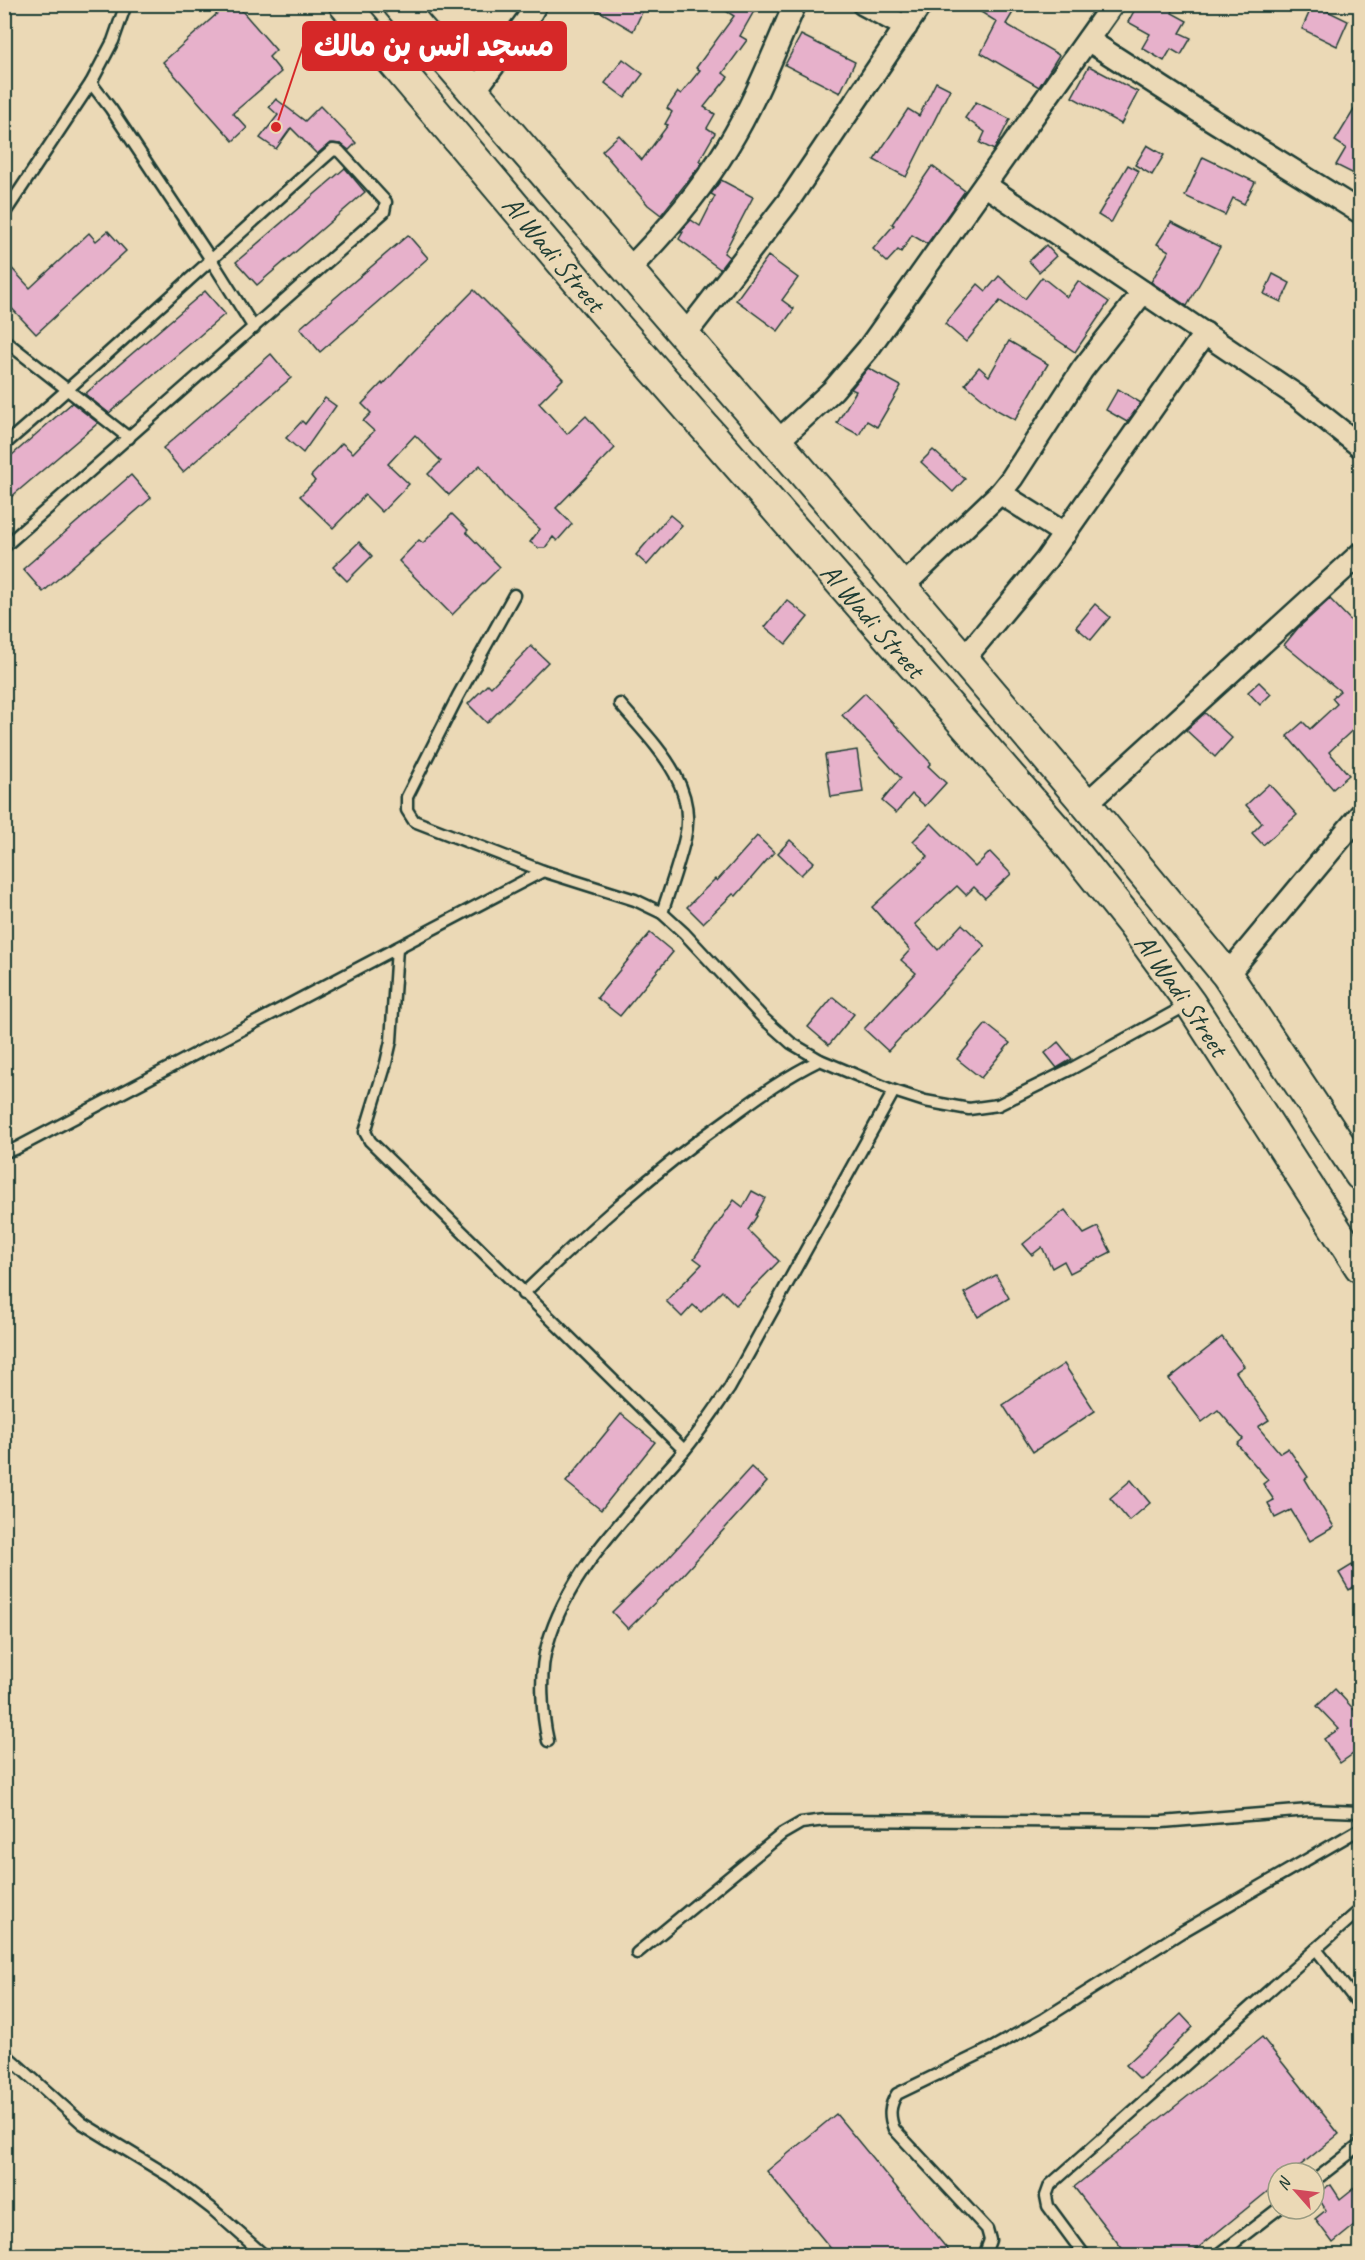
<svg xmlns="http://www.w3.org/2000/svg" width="1365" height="2260" font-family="Caveat,'Playpen Sans Arabic',sans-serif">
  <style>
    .building { fill: #e7b1cb; stroke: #1f3d34; stroke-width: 1.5 }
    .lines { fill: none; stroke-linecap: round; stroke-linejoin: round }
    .lane-casing { stroke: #1f3d34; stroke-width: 15 }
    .street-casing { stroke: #1f3d34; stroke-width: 26 }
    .secondary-casing { stroke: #1f3d34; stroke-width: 34 }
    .lane { stroke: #ebd9b6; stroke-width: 10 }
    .street { stroke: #ebd9b6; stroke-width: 21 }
    .secondary { stroke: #ebd9b6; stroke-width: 30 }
    .labels { text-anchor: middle; stroke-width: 4.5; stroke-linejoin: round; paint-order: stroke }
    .street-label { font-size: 28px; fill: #1f3d34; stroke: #ebd9b6 }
    .leader { fill: none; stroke: #d62828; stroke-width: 2 }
    .callout-dot { fill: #d62828; stroke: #ebd9b6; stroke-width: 2 }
    .callout { fill: #d62828; stroke: #d62828; stroke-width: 2 }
    .callout-label { font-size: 30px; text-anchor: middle; font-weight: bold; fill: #fff }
  </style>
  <rect width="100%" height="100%" fill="#ebd9b6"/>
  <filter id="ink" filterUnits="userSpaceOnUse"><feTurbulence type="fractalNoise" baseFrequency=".0167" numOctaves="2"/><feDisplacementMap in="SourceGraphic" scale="12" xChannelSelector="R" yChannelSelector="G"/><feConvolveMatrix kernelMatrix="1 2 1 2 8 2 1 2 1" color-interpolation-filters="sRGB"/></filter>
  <g filter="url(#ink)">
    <g class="building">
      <polygon points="228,4 236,4 276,50 269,57 281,72 233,113 247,128 233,141 163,62"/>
      <polygon points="587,4 646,4 633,31"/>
      <polygon points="715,4 758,4 740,36 747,40 723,73 728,77 704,107 715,114 707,128 715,133 699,161 702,163 661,215 648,205 602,151 619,135 642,160 668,125 665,124 672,112 667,108 678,92 681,94 700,70 696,68 734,16"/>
      <polygon points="968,4 1018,4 1006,24 1059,55 1039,87 981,53 997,22"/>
      <polygon points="1138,4 1176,4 1172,13 1187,21 1180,33 1191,38 1181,55 1171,49 1164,61 1142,48 1150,34 1128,22"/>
      <polygon points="1313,4 1348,21 1337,46 1302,29"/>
      <polygon points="801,35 855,62 840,93 785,65"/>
      <polygon points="623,59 643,74 625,98 605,83"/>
      <polygon points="1089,66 1138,92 1121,124 1072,97"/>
      <polygon points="936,82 950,89 906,177 874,160 908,109 919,116"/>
      <polygon points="276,99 305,121 320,106 356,143 349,150 341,144 330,143 317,154 291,128 276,149 260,138 278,115 269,107"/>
      <polygon points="1360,100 1360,177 1336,165 1346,148 1335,141"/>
      <polygon points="976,102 1010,119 994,150 980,143 985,132 965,118"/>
      <polygon points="1147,145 1164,155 1152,175 1135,165"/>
      <polygon points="1203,157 1255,182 1244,204 1233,198 1225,215 1185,196"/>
      <polygon points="1128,165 1139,171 1111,223 1098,215"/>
      <polygon points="932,166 965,191 927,244 912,235 901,252 898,250 887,262 873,249 894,225 892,224"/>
      <polygon points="345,168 365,192 257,285 236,262"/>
      <polygon points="721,180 753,197 724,253 729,257 720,269 679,239 683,232 681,231 691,220 700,226 715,196 711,194"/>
      <polygon points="1171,222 1220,247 1187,306 1151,282 1169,251 1157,244"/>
      <polygon points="108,231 126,251 36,334 4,300 4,260 30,288 89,233 96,241"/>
      <polygon points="408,235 428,258 320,352 300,328"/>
      <polygon points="1046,245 1056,256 1039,272 1029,261"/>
      <polygon points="768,256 798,278 782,300 794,309 778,331 736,300"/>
      <polygon points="1273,274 1290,283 1281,302 1264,294"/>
      <polygon points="999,276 1025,299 1042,277 1067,297 1078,281 1109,302 1075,352 1000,301 966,342 945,324 978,284 986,291"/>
      <polygon points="474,290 563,379 539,403 567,434 586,416 615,448 556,508 572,524 557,541 553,537 545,548 539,548 530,542 540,529 504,496 480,465 449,495 428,474 441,461 415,435 388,464 409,484 382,512 365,495 333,528 300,496 315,481 311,476 342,443 353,453 374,431 363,421 371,413 362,404 382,383 383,385 408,357"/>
      <polygon points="205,291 225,314 109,413 85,394"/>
      <polygon points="1009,341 1048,364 1015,420 997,410 965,384 979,367 989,376"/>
      <polygon points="271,354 291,378 183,472 163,448"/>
      <polygon points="868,368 901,386 877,427 867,421 859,435 837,423 856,391 851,389"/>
      <polygon points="1118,389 1141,403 1127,422 1106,410"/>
      <polygon points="325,398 336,406 303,453 286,438 302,421 305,424"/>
      <polygon points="72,403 98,423 4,503 4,462"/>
      <polygon points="933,450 965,479 953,492 921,462"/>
      <polygon points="131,475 151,498 43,592 23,569"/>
      <polygon points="452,514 468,530 466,532 500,567 452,615 399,561 419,540 423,543"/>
      <polygon points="670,515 682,525 647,565 636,555"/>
      <polygon points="359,542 372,556 347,581 333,567"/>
      <polygon points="1330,599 1360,630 1360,723 1329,752 1349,775 1333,789 1287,736 1303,722 1310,729 1337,704 1332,698 1340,691 1284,645 1298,628"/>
      <polygon points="787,600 808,617 786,644 765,627"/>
      <polygon points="1095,604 1110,617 1091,640 1076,627"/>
      <polygon points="531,646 548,662 487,723 468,704 488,684 491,687"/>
      <polygon points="1259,682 1271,694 1260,705 1248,692"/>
      <polygon points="865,693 931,763 928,766 946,783 925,806 912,794 896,813 882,801 901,778 842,715"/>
      <polygon points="1205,713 1232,738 1215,757 1186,730"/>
      <polygon points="857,750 863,792 831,797 825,755"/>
      <polygon points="1269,784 1297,815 1263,845 1252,833 1262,823 1246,805"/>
      <polygon points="931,823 975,867 990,852 1011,874 985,898 974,887 966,895 957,886 915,924 938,950 962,924 985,946 888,1051 864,1029 916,973 901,960 910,950 872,907 928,856 913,841"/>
      <polygon points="757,836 774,852 736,896 733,894 703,923 687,907 715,879 717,881"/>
      <polygon points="790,840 814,862 801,875 778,853"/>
      <polygon points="650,933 673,952 620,1016 597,998"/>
      <polygon points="833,997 854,1014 829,1045 808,1027"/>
      <polygon points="986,1024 1010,1043 981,1078 957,1059"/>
      <polygon points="1058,1042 1072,1059 1057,1068 1045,1053"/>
      <polygon points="752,1191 765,1198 756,1215 757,1216 748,1230 779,1261 736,1305 722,1291 701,1312 693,1305 682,1317 666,1301 702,1264 694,1258 734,1200 743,1207"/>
      <polygon points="1065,1210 1084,1234 1098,1227 1111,1252 1070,1273 1064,1261 1052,1268 1042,1247 1032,1255 1023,1244"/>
      <polygon points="996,1275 1009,1298 978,1317 964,1293"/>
      <polygon points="1222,1337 1244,1366 1236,1372 1269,1420 1258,1427 1280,1453 1288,1448 1308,1477 1305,1479 1334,1527 1310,1541 1291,1510 1275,1518 1268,1503 1274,1500 1263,1484 1268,1480 1237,1444 1243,1439 1218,1410 1202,1422 1169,1379"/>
      <polygon points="1064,1364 1095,1411 1033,1452 1003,1405"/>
      <polygon points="621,1414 655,1442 601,1510 566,1482"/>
      <polygon points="751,1467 767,1482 678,1580 628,1629 612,1612 657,1568 658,1569"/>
      <polygon points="1131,1480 1150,1503 1129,1521 1110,1498"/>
      <polygon points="1352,1565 1360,1583 1349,1590 1339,1573"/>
      <polygon points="1335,1689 1360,1716 1360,1749 1340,1763 1324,1739 1339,1729 1317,1706"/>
      <polygon points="1181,2014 1193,2027 1140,2079 1126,2065"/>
      <polygon points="1262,2037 1339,2134 1291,2173 1278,2173 1278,2183 1188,2256 1128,2256 1074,2187"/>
      <polygon points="836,2114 953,2256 837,2256 767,2171"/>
      <polygon points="1360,2183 1360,2221 1333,2243 1315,2219 1326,2210 1316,2194 1331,2185 1340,2199"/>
    </g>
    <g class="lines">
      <defs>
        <g id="lane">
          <polyline points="126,4 113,41 91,83 111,109 210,258 254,328"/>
          <polyline points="4,214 91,83"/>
          <polyline points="4,340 129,438"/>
          <path d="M4 445C116 349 223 247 333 150L339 151 386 202 384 212 4 547"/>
          <polyline points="514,595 458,696 407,797 407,810 414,821 543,871 635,900 662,913 684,933 764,1019 791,1043 820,1060 894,1091 925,1101 969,1109 998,1105 1071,1069 1187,1005"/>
          <path d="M620 704C652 742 698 783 685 838 679 864 670 888 662 913"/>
          <polyline points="397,948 391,1041 386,1063 365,1132 370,1141 684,1450"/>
          <polyline points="4,1152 15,1149 543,871"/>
          <path d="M523 1294C588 1231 654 1171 728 1119 759 1096 785 1077 820 1060"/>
          <path d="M548 1741C542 1715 539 1672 547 1646 568 1569 633 1510 683 1452 700 1432 714 1410 729 1389L894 1091"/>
          <polyline points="1316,1949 1360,2006"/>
          <polyline points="637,1953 782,1834 801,1823 825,1820 1162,1822 1309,1810 1360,1812"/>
          <polyline points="4,2053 82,2123 169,2176 211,2208 265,2256"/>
          <polyline points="1314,2181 1360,2145"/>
          <path d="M984 2256 990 2240 987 2229 894 2129C889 2116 889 2106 897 2094L992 2048 1044 2019 1180 1933 1360 1829"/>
          <polyline points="1085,2256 1048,2206 1046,2196 1050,2185 1360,1910"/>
          <polyline points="1217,2256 1278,2209"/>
        </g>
        <g id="street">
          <polyline points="863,4 906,27"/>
          <polyline points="1088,40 1209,118 1360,212"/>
          <polyline points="474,92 527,20 536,4"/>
          <polyline points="985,185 1297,396 1360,446"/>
          <path d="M627 271C665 233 700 192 728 146 755 102 774 52 795 4"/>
          <polyline points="684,336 787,203 921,4"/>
          <polyline points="777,442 833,390 868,349 1113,4"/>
          <polyline points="1000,493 1065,534"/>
          <polyline points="902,587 1000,493 1012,478 1082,370 1143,292"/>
          <polyline points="963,660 1046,560 1205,333"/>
          <polyline points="1086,804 1360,554"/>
          <polyline points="1227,975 1360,815"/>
        </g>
        <g id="secondary">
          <path id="s1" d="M344 4 597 304 1057 830 1133 925 1190 1003 1360 1267"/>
          <polyline points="398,4 902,587 1086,804 1227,975 1360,1175"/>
        </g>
      </defs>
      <use href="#lane" class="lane-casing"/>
      <use href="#street" class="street-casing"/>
      <use href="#secondary" class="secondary-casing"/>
      <use href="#lane" class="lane"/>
      <use href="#street" class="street"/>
      <use href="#secondary" class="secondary"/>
    </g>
  </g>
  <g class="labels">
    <g class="street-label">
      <text dy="10" stroke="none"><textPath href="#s1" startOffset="326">Al Wadi Street</textPath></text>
      <text dy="10" stroke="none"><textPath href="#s1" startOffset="812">Al Wadi Street</textPath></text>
      <text dy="10" stroke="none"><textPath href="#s1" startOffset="1298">Al Wadi Street</textPath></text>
    </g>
  </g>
  <path class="leader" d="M276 127L303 46"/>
  <circle class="callout-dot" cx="276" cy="127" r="6"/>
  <rect class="callout" x="303" y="22" width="263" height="48" rx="6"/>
  <g class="callout-label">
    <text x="434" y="56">مسجد انس بن مالك</text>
  </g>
  <rect width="1365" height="2260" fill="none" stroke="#ebd9b6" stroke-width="24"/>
  <rect x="12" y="12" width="1341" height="2236" fill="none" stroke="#1f3d34" stroke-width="2" filter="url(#ink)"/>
  <g transform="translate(1296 2191) rotate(298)"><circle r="28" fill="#ebd9b6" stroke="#999b82" stroke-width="1.5"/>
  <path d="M0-4.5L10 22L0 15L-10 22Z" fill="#d1495b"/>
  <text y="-9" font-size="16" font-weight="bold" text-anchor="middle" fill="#1f3d34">N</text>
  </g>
</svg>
